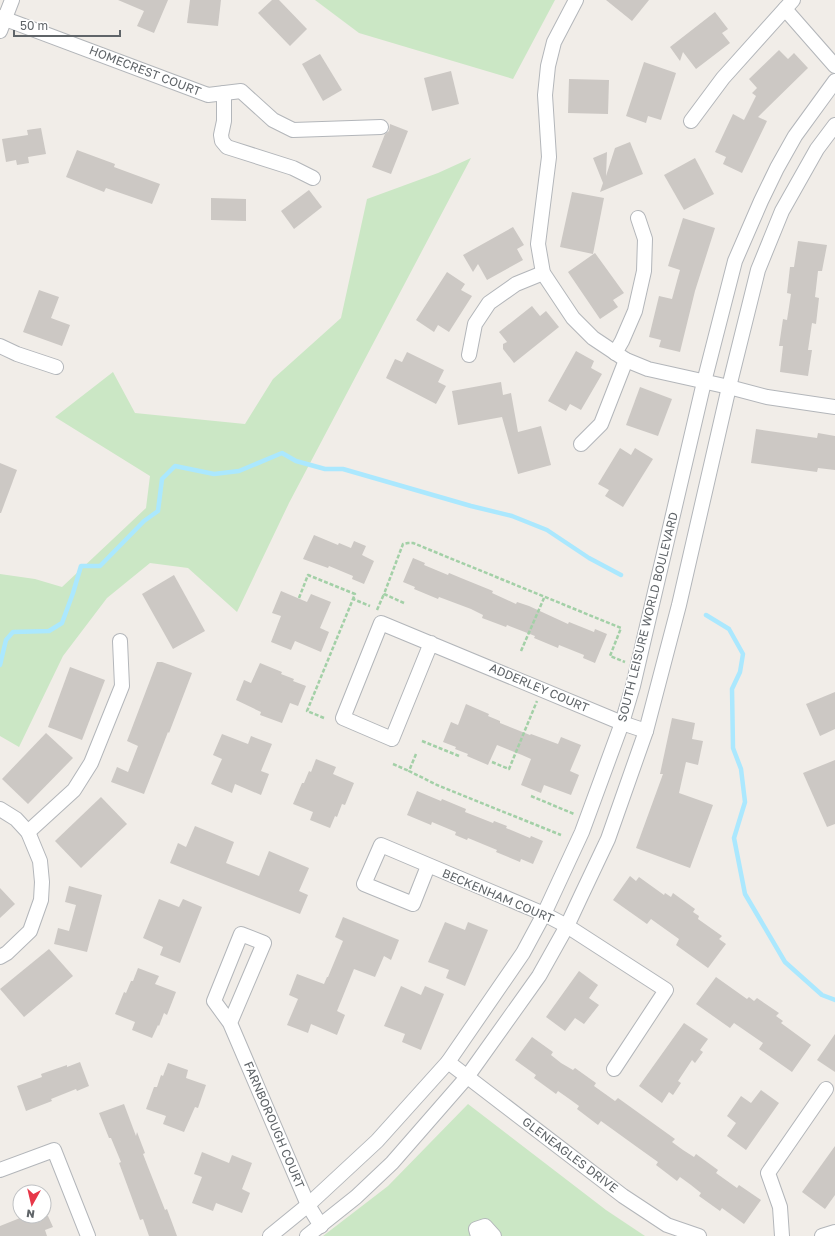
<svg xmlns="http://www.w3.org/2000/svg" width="835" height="1236" font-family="'Golos Text',sans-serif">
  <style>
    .green { fill: #cbe7c5 }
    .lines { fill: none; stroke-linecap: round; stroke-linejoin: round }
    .stream { stroke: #abe8fe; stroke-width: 4.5 }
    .building { fill: #ccc8c4 }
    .minor-casing { stroke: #b3b6ba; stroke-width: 16 }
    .path { stroke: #a3d0a7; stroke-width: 2.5; stroke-dasharray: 4 2; stroke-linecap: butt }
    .minor { stroke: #fff; stroke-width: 14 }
    .labels { text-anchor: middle; stroke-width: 3; stroke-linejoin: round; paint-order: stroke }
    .street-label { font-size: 12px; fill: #5f6468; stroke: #fff }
  </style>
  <rect width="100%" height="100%" fill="#f1ede8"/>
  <g class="green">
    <polygon points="315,0 555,0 513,79 359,33"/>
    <polygon points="471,158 289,503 237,612 188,568 150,563 107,598 63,656 19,747 0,736 0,574 35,579 62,587 146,508 150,476 55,417 113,372 135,413 245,424 273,379 341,318 367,199 438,173"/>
    <polygon points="468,1104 606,1210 645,1236 323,1236 388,1186"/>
  </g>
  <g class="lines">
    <g class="stream">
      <polyline points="706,615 729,629 743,654 740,672 732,689 733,748 741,769 745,802 734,838 745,894 785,962 822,995 835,1000"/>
      <polyline points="0,665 6,640 13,632 49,631 62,623 73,593 81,566 100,566 144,521 158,511 162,479 175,466 214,474 239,471 282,453 296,461 325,469 343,469 471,506 512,516 547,530 589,558 621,575"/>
    </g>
  </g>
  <g class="building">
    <polygon points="118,0 168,0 154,33 137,26 144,11"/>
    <polygon points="190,0 221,0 218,26 187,23"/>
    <polygon points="272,0 279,0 307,29 290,46 258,13"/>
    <polygon points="606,0 649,0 632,21"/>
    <polygon points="715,12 728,29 722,33 730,43 696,69 683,52 680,61 670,47"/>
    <polygon points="779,50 788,59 794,53 808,68 758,117 767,121 742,173 723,164 726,157 715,152 733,114 744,120 756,96 752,93 757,88 749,79"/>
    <polygon points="320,54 342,90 323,101 302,64"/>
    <polygon points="644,62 676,73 661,120 648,116 646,123 626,116"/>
    <polygon points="451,71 459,104 432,111 424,78"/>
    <polygon points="569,79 609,80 608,114 568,113"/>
    <polygon points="390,124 408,131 391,174 372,167 385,134 389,131"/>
    <polygon points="41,128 46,154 28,157 29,163 17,165 16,160 6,162 2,139 28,135 27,130"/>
    <polygon points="630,142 643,174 600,192 603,183 593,158 607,152 606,176 615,148"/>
    <polygon points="77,150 115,164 114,167 160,184 152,204 106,188 104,192 66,177"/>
    <polygon points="695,158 714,194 684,210 664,175"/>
    <polygon points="309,190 322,207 294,229 281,211"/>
    <polygon points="572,192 604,198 593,254 560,247"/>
    <polygon points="211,198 246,199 246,221 211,220"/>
    <polygon points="683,218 715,228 695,291 680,352 659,347 661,340 649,337 659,296 672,299 678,277 680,270 668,266"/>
    <polygon points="513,227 524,245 517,249 523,260 487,280 478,264 473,272 463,255"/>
    <polygon points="798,241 827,245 822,271 818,271 815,297 819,298 816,324 812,323 808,350 812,350 808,376 780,372 783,346 779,346 783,319 787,320 791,294 787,293 790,267 794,267"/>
    <polygon points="595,253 624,293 613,300 618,307 600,319 568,272"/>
    <polygon points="447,272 465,284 461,290 472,296 449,332 438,325 434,332 416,320"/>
    <polygon points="39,290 59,297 51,318 70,325 62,346 23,332"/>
    <polygon points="532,306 540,316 546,311 559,327 514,363 503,349 503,344 507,342 499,332"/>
    <polygon points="576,351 594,361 591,368 602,374 581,410 570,404 566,411 548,401"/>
    <polygon points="407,352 444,370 438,382 446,386 436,404 386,378 395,359 402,362"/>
    <polygon points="501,382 503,395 511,393 518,432 541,426 551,465 518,474 502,417 458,425 452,391"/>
    <polygon points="640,387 672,399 658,436 626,425"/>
    <polygon points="756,429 817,438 818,433 835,436 835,470 818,468 817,472 751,463"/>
    <polygon points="620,448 631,455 635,448 653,459 623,507 605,496 609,490 598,484"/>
    <polygon points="0,463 17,470 1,513 0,513"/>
    <polygon points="314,535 338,545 339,543 351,548 354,541 366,546 362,555 374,561 364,584 352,579 353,576 329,566 328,568 303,559"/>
    <polygon points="413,558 425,563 424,565 448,575 449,573 461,578 493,591 492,593 516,604 517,602 529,606 568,624 569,622 594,632 595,629 607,634 595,663 583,658 584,655 559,645 558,648 534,638 535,636 507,625 506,627 482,618 483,615 471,609 439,597 438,599 414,589 415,587 403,582"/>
    <polygon points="174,575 205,631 173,649 142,594"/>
    <polygon points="281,591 307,602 311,594 331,602 320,628 329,632 321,652 295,641 291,650 271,642 281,616 272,613"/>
    <polygon points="157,662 162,662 192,673 169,733 168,732 144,794 111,782 117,767 128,772 138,746 127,741"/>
    <polygon points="260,663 282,672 281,674 294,679 293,681 306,686 298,706 290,703 282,723 260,715 261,712 236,700 244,680 251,683"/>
    <polygon points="70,667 105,680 82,740 48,727"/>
    <polygon points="835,692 835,729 820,736 806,704"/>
    <polygon points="466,704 489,714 488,716 500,721 500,723 530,735 531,734 558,744 561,737 581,745 570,771 579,775 571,795 544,785 541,793 521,785 531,759 522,755 497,745 488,765 467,756 468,754 455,749 456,747 443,742 451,722 458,725"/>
    <polygon points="672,718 695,723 692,739 703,741 698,765 686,762 679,793 713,805 690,868 636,848 663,774 660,774"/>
    <polygon points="46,733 73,758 28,804 2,779"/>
    <polygon points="222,734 248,744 251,736 272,744 261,771 269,774 261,795 235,784 232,793 211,784 222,759 213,755"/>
    <polygon points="316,759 336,767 333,774 354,783 345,805 342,804 337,817 335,816 330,828 310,820 313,812 293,804 302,783 304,783 309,771 311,772"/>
    <polygon points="835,760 835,824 827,827 803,773"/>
    <polygon points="417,791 441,801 442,799 466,809 465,812 493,823 494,821 507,826 506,828 530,838 531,836 543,841 533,864 521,859 520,862 496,852 497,850 468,838 467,840 455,835 456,832 432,822 431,825 407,815"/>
    <polygon points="101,797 127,824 81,868 55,841"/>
    <polygon points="195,826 234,842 226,863 259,876 269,851 309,868 299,891 308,895 300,914 170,863 178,843 186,847"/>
    <polygon points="630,876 636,881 639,877 664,895 665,893 671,897 673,893 695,909 693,912 699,916 698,919 722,936 719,939 726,944 708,968 676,945 679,939 651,919 647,924 613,900"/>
    <polygon points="69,886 102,895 87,952 54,944 58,928 69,931 76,905 65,902"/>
    <polygon points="0,888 15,904 0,918"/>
    <polygon points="159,899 179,907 183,899 202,907 180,963 160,955 163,947 143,938"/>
    <polygon points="343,917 399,940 391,960 384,956 375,977 354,969 337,1011 345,1015 337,1035 311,1024 308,1033 287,1025 298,999 289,995 297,974 324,984 327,977 328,977 343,941 335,937"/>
    <polygon points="445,922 465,930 468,922 488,930 465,986 446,978 449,970 428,962"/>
    <polygon points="49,949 73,976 24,1017 0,989"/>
    <polygon points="138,968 159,976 155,984 176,992 167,1015 164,1013 159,1026 158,1025 152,1038 132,1030 135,1022 115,1014 124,992 126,993 131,981 133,981"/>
    <polygon points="579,971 598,985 589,998 599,1005 584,1024 575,1018 565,1031 546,1017"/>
    <polygon points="716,977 747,999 749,997 754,1001 757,998 779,1013 776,1016 783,1021 781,1023 811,1045 792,1072 759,1049 763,1043 734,1023 730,1028 696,1004"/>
    <polygon points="401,986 421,995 425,986 444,994 421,1050 402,1042 405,1034 384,1026"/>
    <polygon points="684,1023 708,1039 700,1050 703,1052 695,1063 692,1060 678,1081 681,1083 673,1095 669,1092 662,1103 639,1086"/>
    <polygon points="835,1034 835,1072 817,1060"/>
    <polygon points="532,1037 553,1052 551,1055 561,1063 573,1070 575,1068 596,1083 594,1086 615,1101 618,1098 675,1139 672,1142 683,1150 694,1157 696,1154 718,1170 716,1173 737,1188 739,1185 761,1200 744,1224 722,1208 720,1211 699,1196 701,1193 691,1185 680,1177 677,1181 656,1165 658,1162 637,1147 601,1121 598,1125 577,1109 579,1106 568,1098 558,1091 556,1094 534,1078 536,1075 515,1060"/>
    <polygon points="80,1062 89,1086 77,1091 76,1089 51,1099 52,1101 26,1111 17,1086 42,1077 41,1074 67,1065 67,1067"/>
    <polygon points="168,1063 188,1070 186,1078 206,1085 198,1108 195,1107 184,1132 163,1124 166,1116 146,1109 154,1087 157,1087 161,1075 163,1076"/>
    <polygon points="761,1090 779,1103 746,1150 727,1136 736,1123 727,1116 741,1096 751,1103"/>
    <polygon points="124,1104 136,1136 137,1132 145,1153 143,1154 148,1167 165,1210 167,1209 177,1236 149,1236 143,1219 140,1220 119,1163 121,1162 111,1138 109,1138 99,1113"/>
    <polygon points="835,1146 835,1195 825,1209 802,1192"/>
    <polygon points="202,1152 229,1163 232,1155 252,1163 242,1189 250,1193 242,1213 216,1203 213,1211 192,1203 202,1177 194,1174"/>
    <polygon points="25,1216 48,1216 53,1227 45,1230 47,1236 0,1236 0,1226"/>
  </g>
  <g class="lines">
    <defs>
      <g id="minor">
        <polyline points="576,0 554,42 548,66 545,95 549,157 538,244 543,273 573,318 593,338 626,360 648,369 729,387 767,397 835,407"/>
        <polyline points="785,9 835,66"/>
        <polyline points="0,17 208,95 241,91 273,120 293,130 381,127"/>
        <polyline points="0,31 12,0"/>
        <polyline points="224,93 224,121 221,135 222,141 227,147 293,168 313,178"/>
        <polyline points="691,121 723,78 793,0"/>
        <polyline points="0,346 17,354 56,367"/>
        <polyline points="615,353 622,341 635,311 644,271 645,239 638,218"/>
        <polyline points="469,355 475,324 489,303 516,284 543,273"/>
        <polyline points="581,444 601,424 626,360"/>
        <polyline points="431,643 392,739 343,718 381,623 622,723 646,731"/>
        <polyline points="0,809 16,819 28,832 40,861 42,882 41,900 30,931 7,953 0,957"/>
        <polyline points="28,832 74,790 91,763 122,686 120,641"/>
        <polyline points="428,866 413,904 364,884 381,845 544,914 567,926 666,990 614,1069"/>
        <polyline points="230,1023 214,1001 241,934 264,943 230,1023 308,1205 321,1226"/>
        <polyline points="448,1062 623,1196 667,1225 699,1236"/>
        <polyline points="0,1170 54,1150 88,1236"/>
        <polyline points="270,1236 308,1205 377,1141 448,1062 523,953 544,914 582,832 622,723 633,686 704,382 735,261 761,201 777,168 795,136 835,81"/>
        <polyline points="307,1236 356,1197 392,1163 467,1077 539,976 567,926 581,896 608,839 646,731 679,605 729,387 758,270 782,211 817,149 835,125"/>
        <polyline points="478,1236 476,1229 485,1226 494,1236"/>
        <polyline points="782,1236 780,1207 768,1173 826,1089"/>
        <polyline points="822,1236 835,1232"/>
      </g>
    </defs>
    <use href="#minor" class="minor-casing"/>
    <g class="path">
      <polyline points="299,598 308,575 355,594 353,599"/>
      <polyline points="404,603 384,594 403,544 408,543 413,543 621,628 610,656 625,662"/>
      <polyline points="377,610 384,594"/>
      <polyline points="521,651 544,598"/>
      <polyline points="324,718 307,711 353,599 370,606"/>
      <polyline points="422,741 459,756"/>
      <polyline points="416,754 409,771 437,785 561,835"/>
      <polyline points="492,762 509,769 537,701"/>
      <polyline points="393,764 409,771"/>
      <polyline points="531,796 574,814"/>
    </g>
    <use href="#minor" class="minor"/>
  </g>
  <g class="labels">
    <g class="street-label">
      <text transform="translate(145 71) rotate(21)" y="4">HOMECREST COURT</text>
      <text transform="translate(648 617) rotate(-76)" y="4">SOUTH LEISURE WORLD BOULEVARD</text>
      <text transform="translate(539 688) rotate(23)" y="4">ADDERLEY COURT</text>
      <text transform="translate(498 896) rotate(23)" y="4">BECKENHAM COURT</text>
      <text transform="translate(274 1125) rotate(67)" y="4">FARNBOROUGH COURT</text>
      <text transform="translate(570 1155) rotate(37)" y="4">GLENEAGLES DRIVE</text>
    </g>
  </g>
  <g transform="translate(32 1204) rotate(188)"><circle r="19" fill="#ffffff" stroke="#bfc1c3"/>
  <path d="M0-3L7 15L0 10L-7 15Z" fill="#e73748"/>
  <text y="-6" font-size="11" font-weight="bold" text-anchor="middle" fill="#5f6468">N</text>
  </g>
  <path d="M14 30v6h106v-6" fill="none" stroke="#5f6468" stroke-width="2"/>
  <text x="20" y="30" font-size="12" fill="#5f6468" stroke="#ffffff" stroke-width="3" paint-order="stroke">50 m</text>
</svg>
